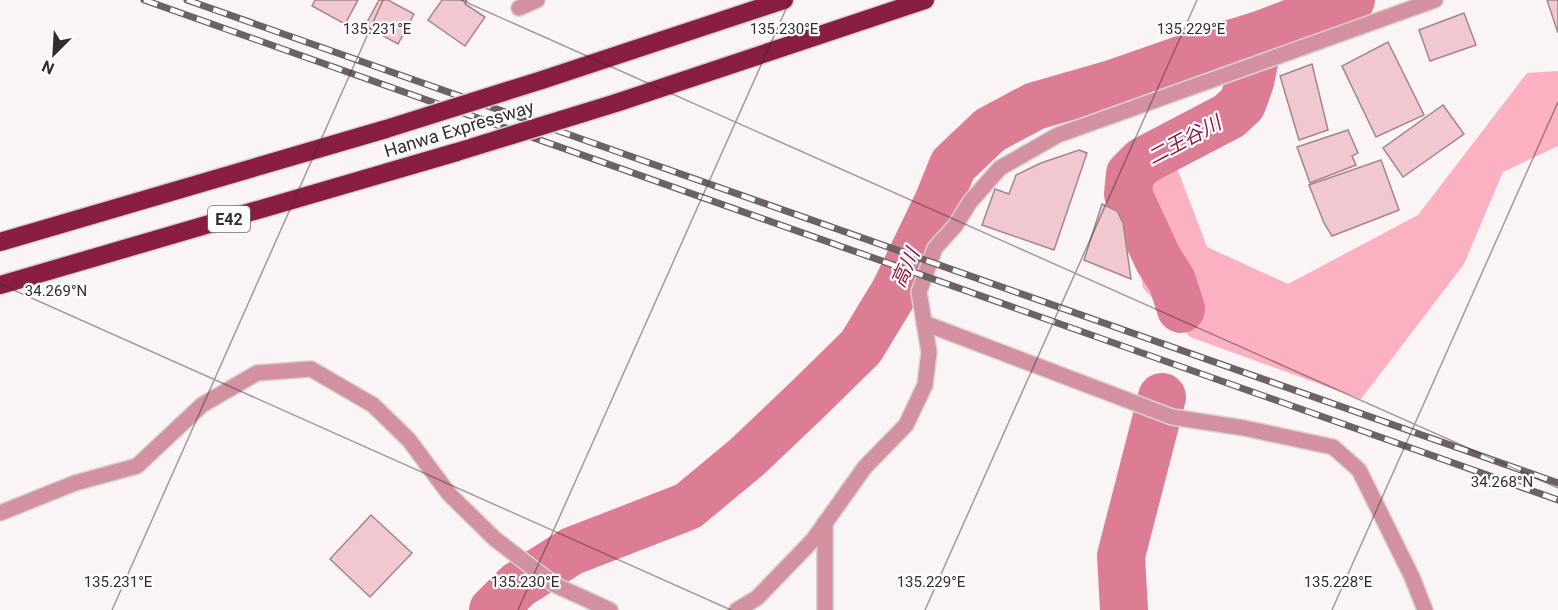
<svg xmlns="http://www.w3.org/2000/svg" width="1558" height="610" font-family="Roboto,'Noto Sans JP',sans-serif">
  <style>
    .green { fill: #fcb1c0 }
    .lines { fill: none; stroke-linecap: round; stroke-linejoin: round }
    .river { stroke: #dd7d94; stroke-width: 48 }
    .building { fill: #f2c8d0; stroke: #a4858b; stroke-width: 1.5 }
    .minor-casing { stroke: #d8d0d1; stroke-width: 18 }
    .highway-casing { stroke: #d8d0d1; stroke-width: 21 }
    .minor { stroke: #d3919f; stroke-width: 15 }
    .highway { stroke: #8a1d42; stroke-width: 18 }
    .rail-casing { stroke: #6c6163; stroke-width: 7 }
    .rail { stroke: #fff; stroke-width: 4.5; stroke-dasharray: 14; stroke-linecap: butt }
    .highway-bridge-casing { stroke: #d8d0d1; stroke-width: 21; stroke-linecap: butt }
    .highway-bridge { stroke: #8a1d42; stroke-width: 18 }
    .ticks { fill: none; stroke: #372a2d; stroke-width: 1.5; stroke-opacity: 0.45 }
    .labels { text-anchor: middle; stroke-width: 4.5; stroke-linejoin: round; paint-order: stroke }
    .shield { fill: #fff; stroke: #736a6c; stroke-width: 1.5 }
    .shield-label { font-size: 16px; font-weight: bold; fill: #372a2d }
    .street-label { font-size: 18px; fill: #372a2d; stroke: #fff }
    .water-label { font-size: 20px; font-style: italic; fill: #8e1b44; stroke: #fff }
    .ticks-label { font-size: 15px; text-anchor: middle; fill: #372a2d; stroke: #fff; stroke-width: 4.5; stroke-linejoin: round; paint-order: stroke }
  </style>
  <rect width="100%" height="100%" fill="#fbf4f5"/>
  <polygon class="green" points="1558,71 1558,146 1503,172 1464,264 1361,399 1190,337 1143,288 1123,163 1166,139 1207,247 1288,284 1418,215 1527,73"/>
  <g class="lines">
    <g class="river">
      <polyline points="1181,309 1172,281 1158,259 1128,194 1130,174 1143,161 1229,116 1242,104 1250,82 1260,35"/>
      <polyline points="493,610 518,585 572,551 688,506 747,457 808,399 861,347 895,291 938,202 953,165 990,130 1035,106 1115,83 1204,52 1260,35 1351,0"/>
      <polyline points="1124,610 1121,556 1162,397"/>
    </g>
  </g>
  <g class="building">
    <polygon points="315,0 358,0 345,24 312,6"/>
    <polygon points="379,0 388,0 414,14 398,44 365,26"/>
    <polygon points="442,0 467,0 465,4 485,17 465,46 428,20"/>
    <polygon points="1547,0 1558,0 1558,33"/>
    <polygon points="1464,13 1476,45 1430,61 1419,30"/>
    <polygon points="1388,42 1424,115 1376,137 1342,66"/>
    <polygon points="1312,64 1328,130 1299,140 1280,76"/>
    <polygon points="1443,105 1464,134 1403,177 1383,148"/>
    <polygon points="1348,130 1358,153 1352,156 1356,165 1310,183 1297,147"/>
    <polygon points="1079,150 1087,153 1054,250 982,225 995,189 1009,194 1016,175 1041,163"/>
    <polygon points="1381,160 1399,210 1332,236 1324,223 1309,185"/>
    <polygon points="1102,204 1117,211 1123,223 1131,279 1084,260"/>
    <polygon points="371,515 412,553 370,597 330,559"/>
  </g>
  <g class="lines">
    <defs>
      <g id="minor">
        <polyline points="519,8 537,0"/>
        <polyline points="924,323 1172,417 1244,428 1333,447 1359,470 1412,577 1425,610"/>
        <polyline points="0,513 75,483 137,466 202,405 257,373 311,369 373,405 409,440 449,494 495,539 555,585 610,610"/>
        <polyline points="737,610 757,598 813,540 865,467 906,425 925,385 929,352 919,292 935,248 955,226 970,202 1000,168 1058,135 1435,0"/>
        <polyline points="825,610 825,523"/>
      </g>
      <g id="highway">
        <polyline points="542,80 784,0"/>
        <polyline points="616,103 925,0"/>
        <polyline points="0,242 386,129"/>
        <polyline points="0,285 457,152"/>
      </g>
    </defs>
    <use href="#minor" class="minor-casing"/>
    <use href="#highway" class="highway-casing"/>
    <use href="#minor" class="minor"/>
    <use href="#highway" class="highway"/>
    <defs>
      <g id="rail">
        <polyline points="144,0 1558,500"/>
        <polyline points="187,0 1558,483"/>
      </g>
    </defs>
    <use href="#rail" class="rail-casing"/>
    <use href="#rail" class="rail"/>
    <defs>
      <g id="highway-bridge">
        <polyline points="386,129 542,80"/>
        <polyline points="457,152 616,103"/>
      </g>
    </defs>
    <use href="#highway-bridge" class="highway-bridge-casing"/>
    <use href="#highway-bridge" class="highway-bridge"/>
  </g>
  <path class="ticks" d="M461 0 1558 488M0 284 731 610M112 610 383 0M518 610 790 0M925 610 1197 0M1332 610 1558 102"/>
  <g class="labels">
    <rect class="shield" x="208" y="206" width="42" height="26" rx="4.5"/>
    <g class="shield-label">
      <text x="229" y="225">E42</text>
    </g>
    <g class="street-label">
      <text transform="translate(459 129) rotate(-17)" y="6">Hanwa Expressway</text>
    </g>
    <g class="water-label">
      <text transform="translate(1184 140) rotate(-28)" y="7">二王谷川</text>
      <text transform="translate(905 268) rotate(-65)" y="7">高川</text>
    </g>
  </g>
  <g class="ticks-label">
    <text x="377" y="34">135.231°E</text>
    <text x="784" y="34">135.230°E</text>
    <text x="1191" y="34">135.229°E</text>
    <text x="56" y="296">34.269°N</text>
    <text x="1502" y="487">34.268°N</text>
    <text x="118" y="587">135.231°E</text>
    <text x="525" y="587">135.230°E</text>
    <text x="931" y="587">135.229°E</text>
    <text x="1338" y="587">135.228°E</text>
  </g>
  <g transform="translate(54 54) rotate(204)" stroke="#ffffff" stroke-width="4.5" paint-order="stroke">
  <path d="M0-4.5L10 22L0 15L-10 22Z" fill="#372a2d"/>
  <text y="-9" font-size="16" font-weight="bold" text-anchor="middle" fill="#372a2d">N</text>
  </g>
</svg>
